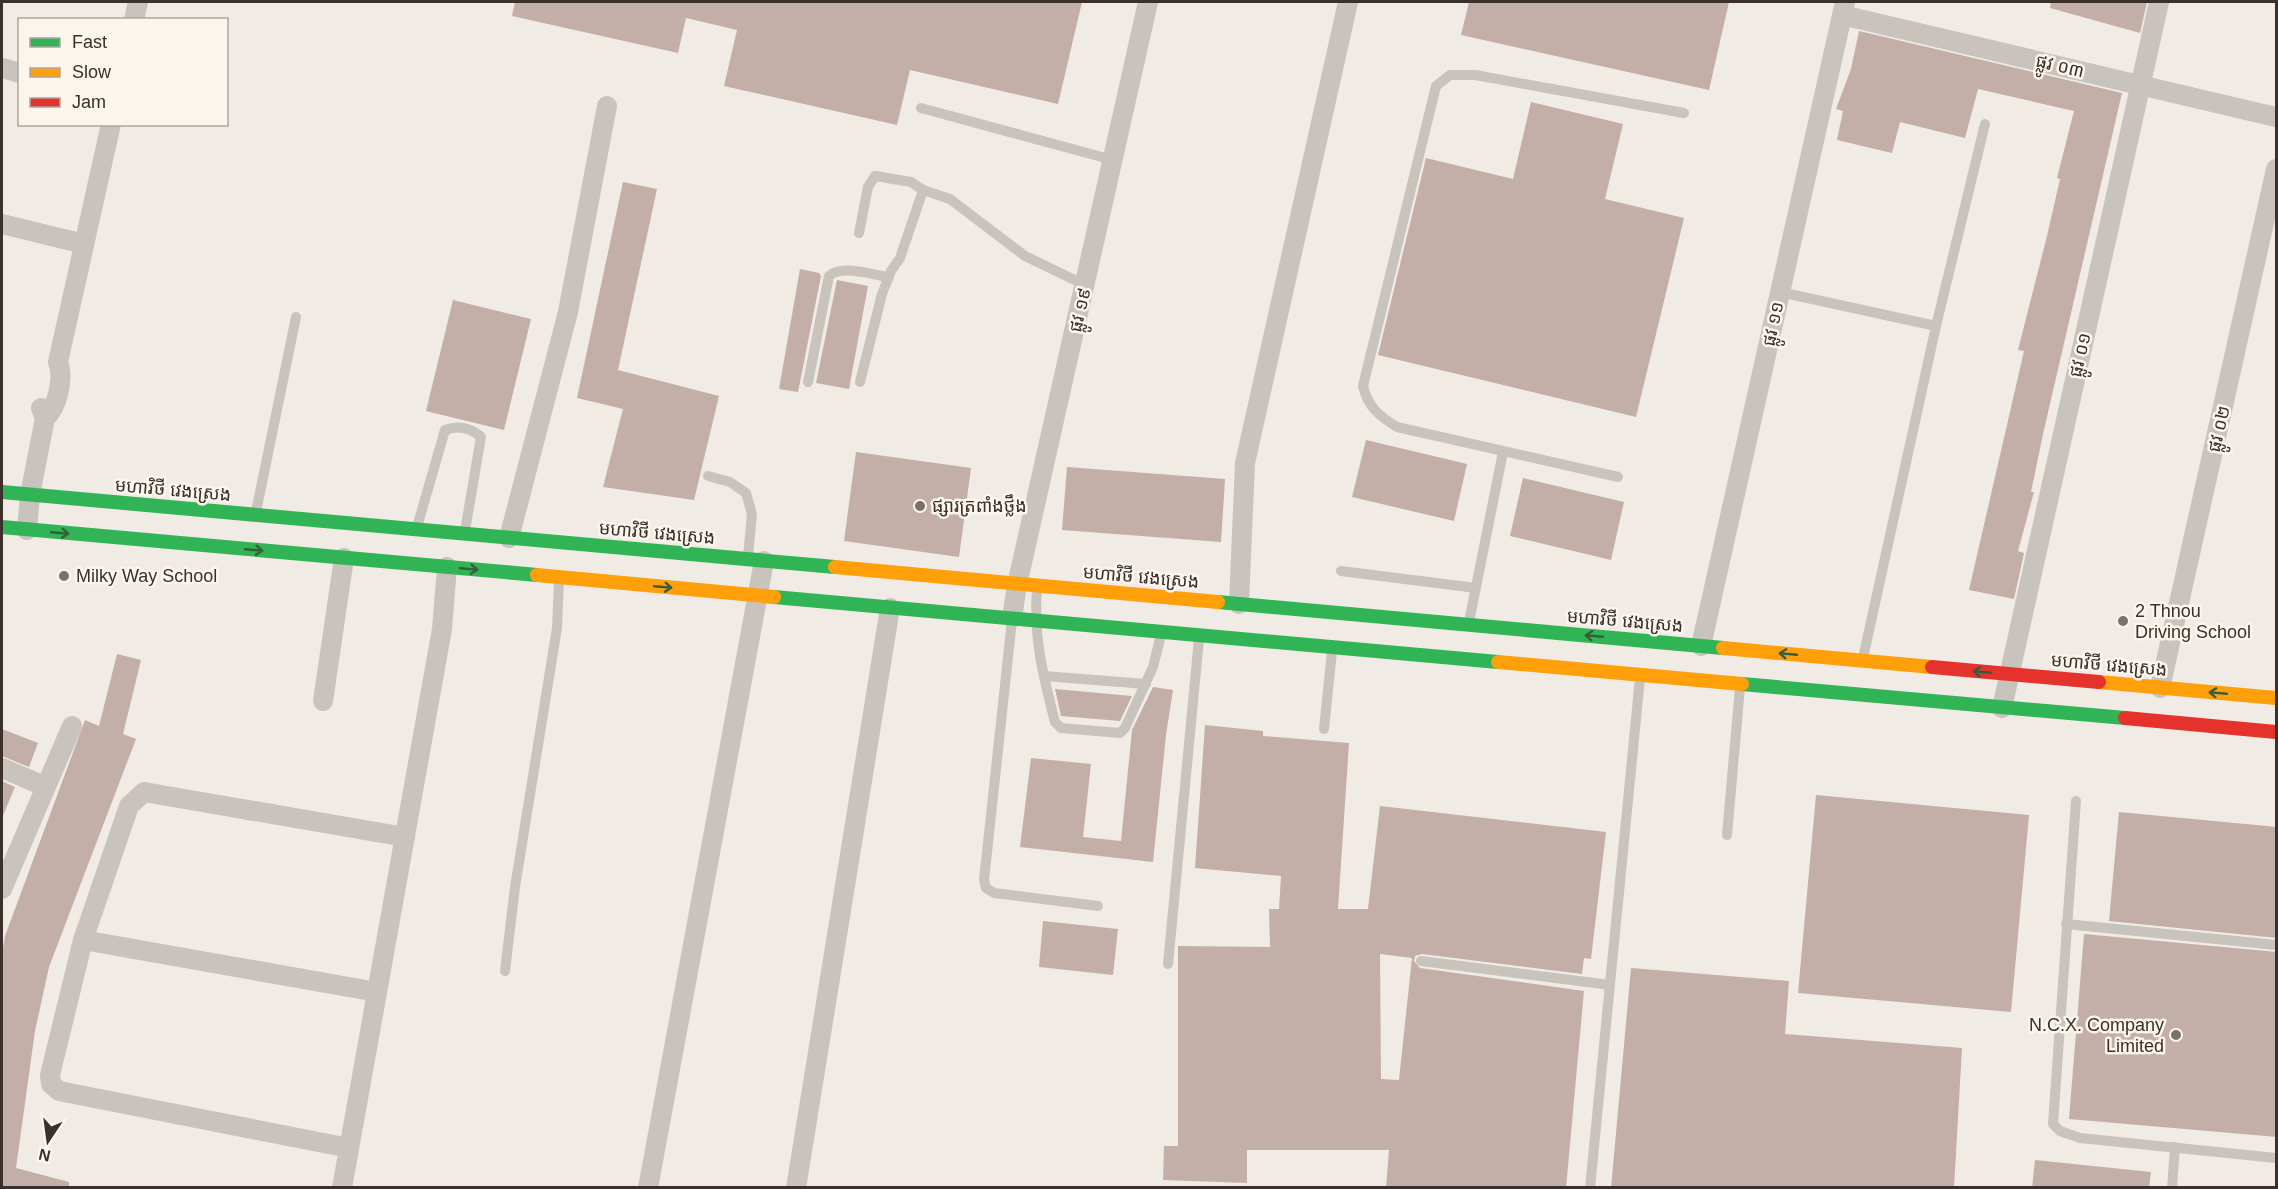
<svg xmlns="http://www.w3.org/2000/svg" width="2278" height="1189" font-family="Arial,'Noto Sans Khmer',sans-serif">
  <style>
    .building { fill: #c3afa7; fill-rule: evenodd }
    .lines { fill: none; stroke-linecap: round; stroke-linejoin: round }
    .lane { stroke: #c9c3be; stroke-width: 10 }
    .street { stroke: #c9c3be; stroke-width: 20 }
    .fast { stroke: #30b455; stroke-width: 14 }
    .slow { stroke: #ff9f0a; stroke-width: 14 }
    .jam { stroke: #e5322d; stroke-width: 14 }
    .oneway { stroke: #375e3a }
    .poi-dot { fill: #7a716c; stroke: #fbf5ee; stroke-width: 2 }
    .labels { text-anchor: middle; stroke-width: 5; stroke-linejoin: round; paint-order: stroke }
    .street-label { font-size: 18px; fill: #3b302b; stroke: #fbf5ee }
    .poi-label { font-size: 18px; fill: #3b302b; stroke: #fbf5ee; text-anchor: start }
  </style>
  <rect width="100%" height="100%" fill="#f0ebe5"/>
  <g class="building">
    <polygon points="515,2 1082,2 1058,104 910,70 897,125 724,86 737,30 686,18 678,53 512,16"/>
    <polygon points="1469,2 1729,2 1709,90 1461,35"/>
    <polygon points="2051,2 2147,2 2140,33 2050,8"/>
    <polygon points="1859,31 2122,93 2043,434 2031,492 2034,492 2018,551 2024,553 2014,599 1969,590 2024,351 2018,350 2047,236 2060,179 2057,178 2074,111 1978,89 1965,138 1900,122 1892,153 1837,140 1843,111 1836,109 1851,69"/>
    <polygon points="1531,102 1623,124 1605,199 1684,218 1636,417 1378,355 1426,158 1513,179"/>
    <polygon points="623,182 657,189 618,370 719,396 694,500 603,487 623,409 577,398"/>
    <polygon points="800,269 819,273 821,276 798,392 779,389"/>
    <polygon points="837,280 868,286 849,389 816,383"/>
    <polygon points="453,300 531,319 504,430 426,411"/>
    <polygon points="1366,440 1467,464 1454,521 1352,497"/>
    <polygon points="856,452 971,468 959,557 844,541"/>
    <polygon points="1067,467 1225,479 1221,542 1062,530"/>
    <polygon points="1523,478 1624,502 1611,560 1510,536"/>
    <polygon points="117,654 141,660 123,734 136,739 49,967 35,1031 16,1168 69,1182 69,1188 2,1188 2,954 5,936 85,720 99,726"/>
    <polygon points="1153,687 1173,690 1166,735 1153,862 1020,847 1031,758 1091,764 1083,837 1121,841 1132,730"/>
    <polygon points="1055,689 1132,696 1120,721 1061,716"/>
    <path d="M1205 725 1263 731V736L1349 743 1338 909H1368L1380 806 1606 832 1591 959 1584 958 1582 974 1422 954 1415 956 1414 961 1420 968 1584 991 1566 1188H1386L1389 1150H1247V1183L1163 1180 1164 1146H1178V946L1270 947 1269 909H1279L1281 876 1195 868ZM1380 954 1412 958 1399 1080 1381 1079Z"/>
    <polygon points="2,729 38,743 29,767 2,756"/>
    <polygon points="2,781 15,787 2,818"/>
    <polygon points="1816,795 2029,815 2011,1012 1798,993"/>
    <polygon points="2119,812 2277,827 2277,938 2109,921"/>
    <polygon points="1043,921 1118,929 1113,975 1039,967"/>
    <polygon points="2084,934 2277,952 2277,1137 2069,1119"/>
    <polygon points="1631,968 1789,981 1785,1034 1962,1048 1954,1188 1611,1188"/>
    <polygon points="2035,1160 2151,1172 2149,1188 2032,1188"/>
  </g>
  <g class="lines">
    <g class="lane">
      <polyline points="921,108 1113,160"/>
      <polyline points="859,233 868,187 875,176 911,182 923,190"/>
      <polyline points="1780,292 1936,326"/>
      <path d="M808 382 829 276C841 264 873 275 889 277"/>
      <polyline points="860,382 882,294 891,271 900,258 923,190 950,199 1025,256 1085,285"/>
      <polyline points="708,476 730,482 746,493 752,514 748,556"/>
      <path d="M1618 477 1397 427C1379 416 1368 407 1363 386L1436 86 1450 75H1475L1684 113"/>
      <polyline points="256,512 296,317"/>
      <path d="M417 527 445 430C458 425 471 428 481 437L465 531"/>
      <polyline points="1341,571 1476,588"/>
      <path d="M1037 588C1033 637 1043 675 1055 722L1061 728 1120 733 1125 728 1153 667 1161 635"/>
      <polyline points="1012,620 984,880 986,888 994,893 1098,906"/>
      <polyline points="1469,622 1503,452"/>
      <polyline points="1863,658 1936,326 1985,124"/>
      <polyline points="1044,676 1146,684"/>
      <polyline points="1324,729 1332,651"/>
      <polyline points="2076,801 2053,1124 2060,1131 2080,1138 2276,1158"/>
      <polyline points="1727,835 1740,687"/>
      <polyline points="2066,924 2276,945"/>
      <polyline points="1421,961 1610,985"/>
      <polyline points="1168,964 1199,639"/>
      <polyline points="505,971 515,887 557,628 559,579"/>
      <polyline points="1590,1188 1640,678"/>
      <polyline points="2172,1188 2175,1147"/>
    </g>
    <g class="street">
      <polyline points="1842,15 2276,117"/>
      <polyline points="134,20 138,2"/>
      <polyline points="2,68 20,73"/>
      <polyline points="2,224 84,244"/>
      <path d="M45 418C58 407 64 377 58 362L111 124"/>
      <polyline points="27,530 30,495 45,418 41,408"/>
      <polyline points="509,538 568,312 607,106"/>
      <polyline points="1239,604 1245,463 1348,2"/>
      <polyline points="1012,618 1017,585 1148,2"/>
      <polyline points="1701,646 1845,2"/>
      <polyline points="2160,688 2276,169"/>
      <polyline points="323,701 344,558"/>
      <polyline points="2002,708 2159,2"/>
      <polyline points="2,768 44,786"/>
      <polyline points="2,889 72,726"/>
      <polyline points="83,940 377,992"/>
      <polyline points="349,1148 59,1091 51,1084 50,1075 83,940 129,806 144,792 405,837"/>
      <polyline points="342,1188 442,629 447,567"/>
      <polyline points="648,1188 764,561"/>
      <polyline points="796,1188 890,608"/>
    </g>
    <g class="fast">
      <polyline points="2,492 835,567"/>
      <polyline points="2,527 537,575"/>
      <polyline points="774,597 1498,662"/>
      <polyline points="1218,602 1723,648"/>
      <polyline points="1742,684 2125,718"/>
    </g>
    <g class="slow">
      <polyline points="835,567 1218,602"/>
      <polyline points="537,575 774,597"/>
      <polyline points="1723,648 1932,667"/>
      <polyline points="1498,662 1742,684"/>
      <polyline points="2099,682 2276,698"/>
    </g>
    <g class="jam">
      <polyline points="1932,667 2099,682"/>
      <polyline points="2125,718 2276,732"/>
    </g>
  </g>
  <defs><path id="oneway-shaft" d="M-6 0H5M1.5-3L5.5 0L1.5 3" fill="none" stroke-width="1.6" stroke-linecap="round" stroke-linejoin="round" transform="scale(1.5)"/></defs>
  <g class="oneway">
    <use href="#oneway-shaft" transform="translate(60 533) rotate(5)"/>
    <use href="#oneway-shaft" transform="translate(254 550) rotate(5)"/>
    <use href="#oneway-shaft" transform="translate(469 569) rotate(5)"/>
    <use href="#oneway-shaft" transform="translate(663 587) rotate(5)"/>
    <use href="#oneway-shaft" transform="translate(1594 636) rotate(-175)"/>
    <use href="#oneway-shaft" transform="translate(1788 654) rotate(-175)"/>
    <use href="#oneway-shaft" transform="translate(1982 672) rotate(-175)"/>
    <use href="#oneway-shaft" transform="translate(2218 693) rotate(-175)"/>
  </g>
  <g class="poi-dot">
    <circle cx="920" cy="506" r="6"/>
    <circle cx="64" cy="576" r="6"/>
    <circle cx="2123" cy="621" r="6"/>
    <circle cx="2176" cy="1035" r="6"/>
  </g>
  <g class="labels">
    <g class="street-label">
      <text transform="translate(2060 66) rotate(13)" y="6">ផ្លូវ ០៣</text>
      <text transform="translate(1080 310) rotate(-77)" y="6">ផ្លូវ ១៩</text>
      <text transform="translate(1773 324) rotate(-78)" y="6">ផ្លូវ ១១</text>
      <text transform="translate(2080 355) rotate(-77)" y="6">ផ្លូវ ០១</text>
      <text transform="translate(2219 429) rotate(-77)" y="6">ផ្លូវ ០២</text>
      <text transform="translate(173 490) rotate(5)" y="6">មហាវិថី វេងស្រេង</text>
      <text transform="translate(657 533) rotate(5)" y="6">មហាវិថី វេងស្រេង</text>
      <text transform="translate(1141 577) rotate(5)" y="6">មហាវិថី វេងស្រេង</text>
      <text transform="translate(1625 621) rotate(5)" y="6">មហាវិថី វេងស្រេង</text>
      <text transform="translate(2109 665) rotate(5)" y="6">មហាវិថី វេងស្រេង</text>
    </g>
    <g class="poi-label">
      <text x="932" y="512">ផ្សារត្រពាំងថ្លឹង</text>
      <text x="76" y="582">Milky Way School</text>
      <text x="2135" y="617">2 Thnou<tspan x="2135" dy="21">Driving School</tspan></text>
      <text x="2164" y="1031" text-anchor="end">N.C.X. Company<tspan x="2164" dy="21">Limited</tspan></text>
    </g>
  </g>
  <rect width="2278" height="1189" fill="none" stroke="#3b302b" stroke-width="6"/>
  <rect x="18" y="18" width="210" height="108" fill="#fbf5ee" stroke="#aea6a0" stroke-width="1.5"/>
  <rect x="30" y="38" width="30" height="9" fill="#30b455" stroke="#aea6a0" stroke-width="1.5"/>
  <text x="72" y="48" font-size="18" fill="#3b302b">Fast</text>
  <rect x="30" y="68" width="30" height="9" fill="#ff9f0a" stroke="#aea6a0" stroke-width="1.5"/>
  <text x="72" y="78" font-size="18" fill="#3b302b">Slow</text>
  <rect x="30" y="98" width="30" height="9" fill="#e5322d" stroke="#aea6a0" stroke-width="1.5"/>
  <text x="72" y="108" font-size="18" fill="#3b302b">Jam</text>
  <g transform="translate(48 1141) rotate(193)" stroke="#fbf5ee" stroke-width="4.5" paint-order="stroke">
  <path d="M0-4.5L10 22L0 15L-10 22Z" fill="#3b302b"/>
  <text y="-9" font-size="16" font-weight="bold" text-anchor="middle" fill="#3b302b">N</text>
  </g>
</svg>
